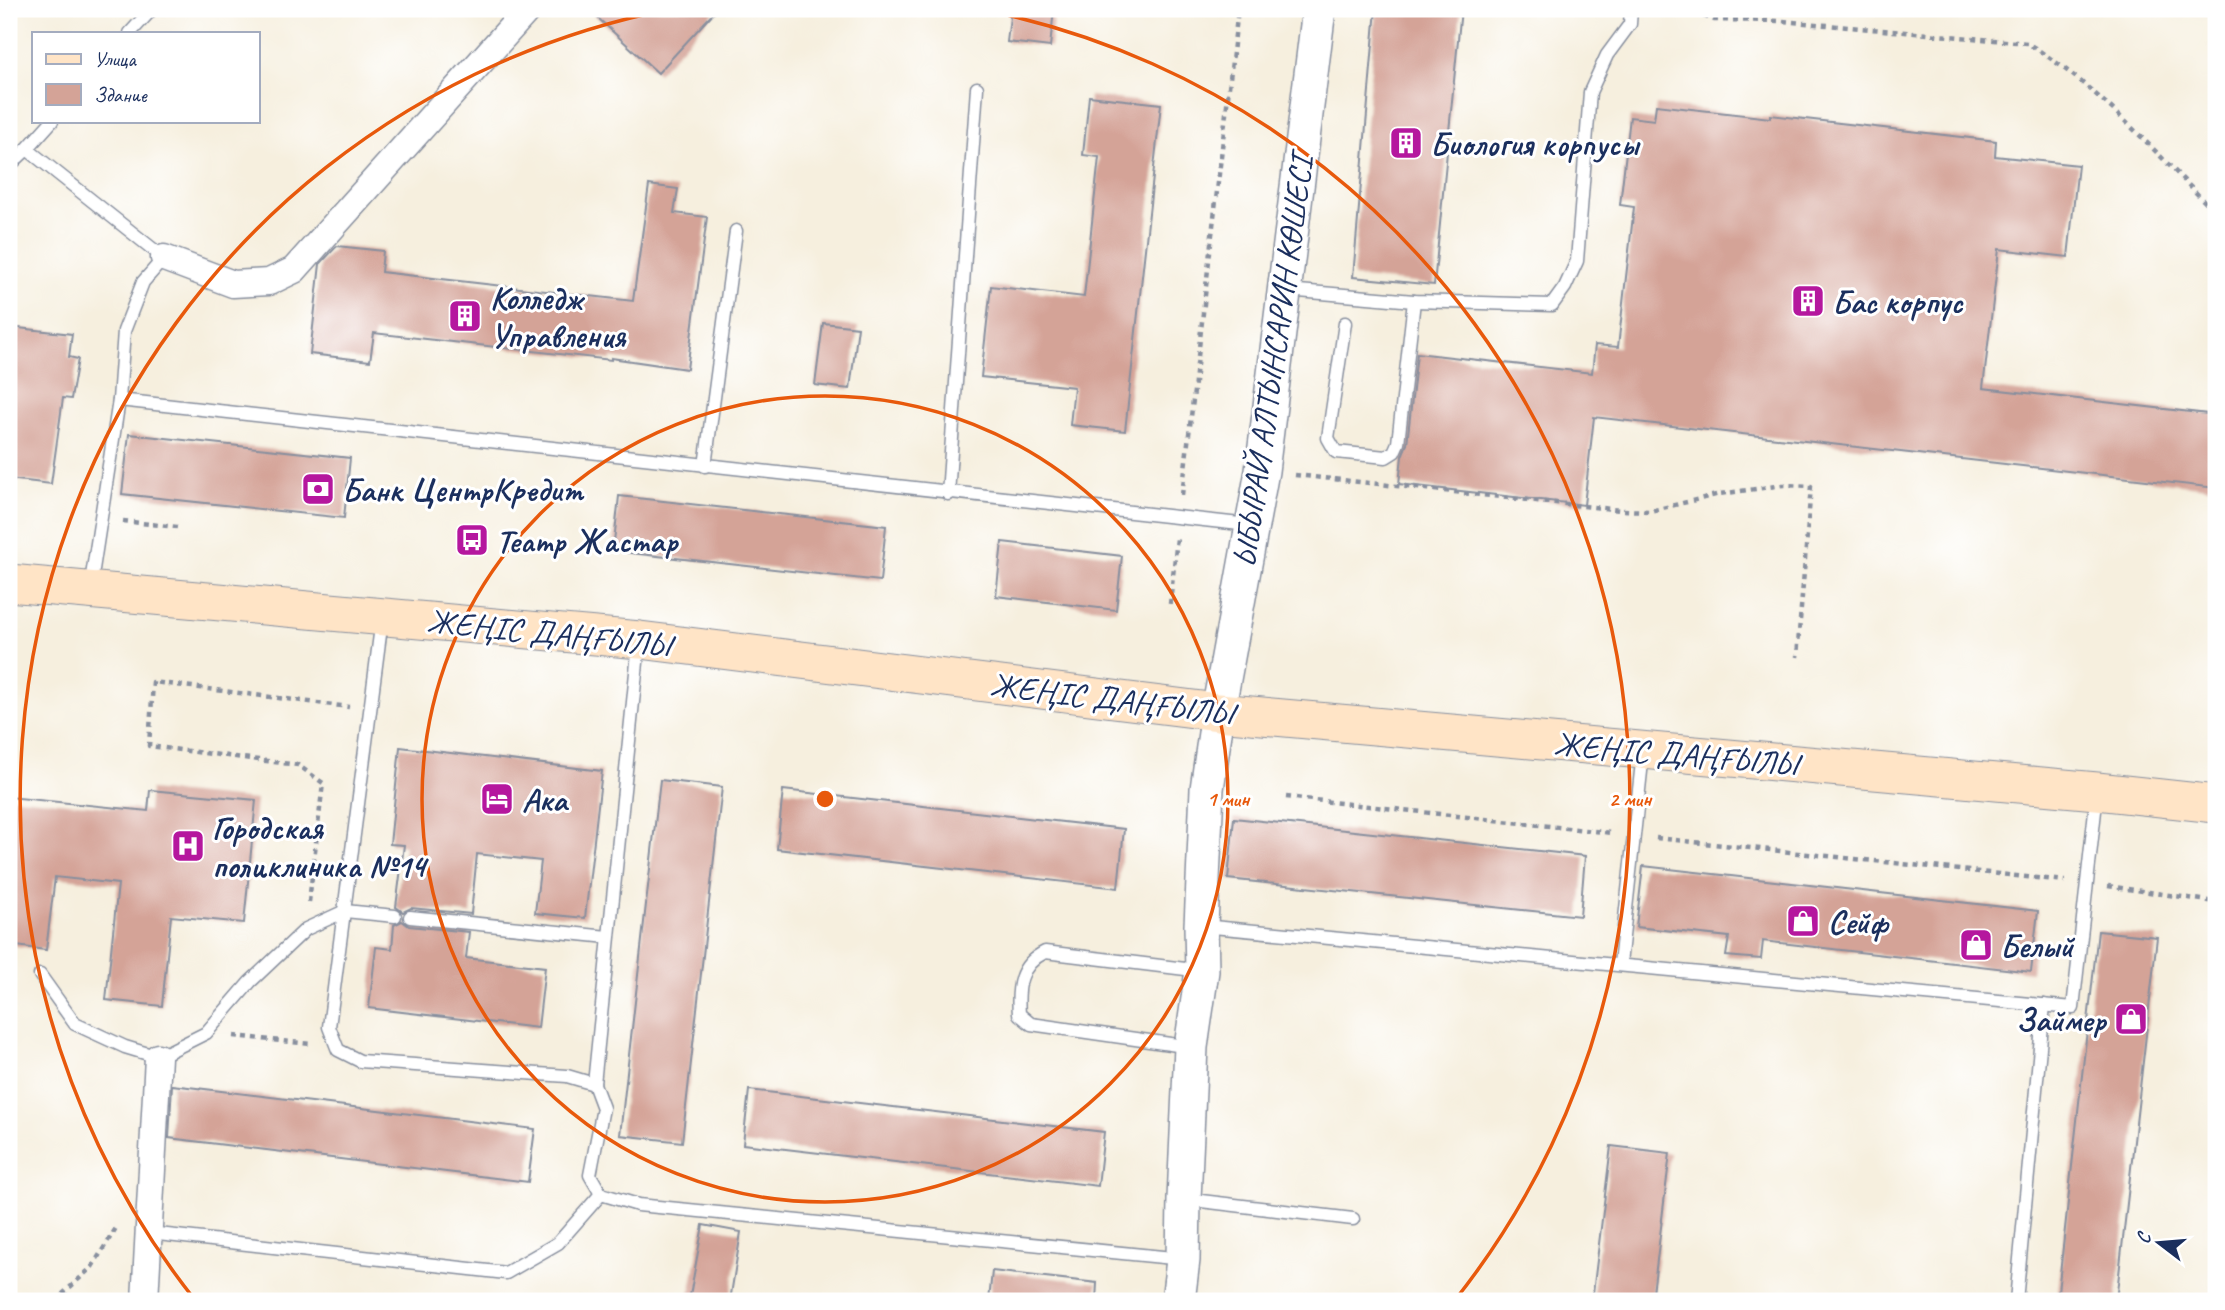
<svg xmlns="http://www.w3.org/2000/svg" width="2225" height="1310" font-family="Caveat,sans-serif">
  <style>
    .building { fill: #d4a397 }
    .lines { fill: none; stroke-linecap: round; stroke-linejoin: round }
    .service-casing { stroke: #888f9e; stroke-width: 15 }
    .minor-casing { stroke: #888f9e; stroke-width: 29 }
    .tertiary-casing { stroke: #888f9e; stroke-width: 36 }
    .secondary-casing { stroke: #888f9e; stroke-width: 39 }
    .path { stroke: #888f9e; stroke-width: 4.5; stroke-dasharray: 5 5; stroke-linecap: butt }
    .service { stroke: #fff; stroke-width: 12 }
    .minor { stroke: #fff; stroke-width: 26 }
    .tertiary { stroke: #fff; stroke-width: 33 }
    .secondary { stroke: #ffe4c6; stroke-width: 37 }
    .ring { fill: none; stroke: #e8590c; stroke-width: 3.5 }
    .labels { text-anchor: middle; stroke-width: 6; stroke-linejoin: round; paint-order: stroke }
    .poi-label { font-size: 33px; font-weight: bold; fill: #1b2f5e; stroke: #fff; text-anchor: start }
    .street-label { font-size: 33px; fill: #1b2f5e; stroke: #fff }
    .centre { fill: #e8590c; stroke: #fff; stroke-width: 3.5 }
    .ring-label { font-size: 21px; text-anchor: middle; font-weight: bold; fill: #e8590c; stroke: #fff; stroke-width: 6; stroke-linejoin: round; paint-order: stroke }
  </style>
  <rect width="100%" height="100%" fill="#fff"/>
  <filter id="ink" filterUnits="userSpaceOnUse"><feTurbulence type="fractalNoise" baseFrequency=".0143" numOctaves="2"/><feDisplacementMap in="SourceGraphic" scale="14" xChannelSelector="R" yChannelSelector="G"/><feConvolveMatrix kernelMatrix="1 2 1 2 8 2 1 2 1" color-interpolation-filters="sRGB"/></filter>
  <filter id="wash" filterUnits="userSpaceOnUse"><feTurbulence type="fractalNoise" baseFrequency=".00686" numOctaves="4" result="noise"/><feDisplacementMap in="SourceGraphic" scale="28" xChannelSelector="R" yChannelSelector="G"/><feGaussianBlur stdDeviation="1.57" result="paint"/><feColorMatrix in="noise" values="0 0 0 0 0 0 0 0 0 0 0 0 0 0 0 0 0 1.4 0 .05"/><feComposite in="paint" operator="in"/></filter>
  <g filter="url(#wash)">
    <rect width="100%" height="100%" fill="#f6efde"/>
    <g id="blocks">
      <g class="building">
        <polygon points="588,9 717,9 658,73"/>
        <polygon points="1011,9 1054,9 1050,47 1007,42"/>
        <polygon points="1376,9 1461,9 1434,285 1353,277"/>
        <polygon points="1089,96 1161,104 1125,431 1070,425 1074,387 981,377 991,286 1084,297 1099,157 1083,155"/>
        <polygon points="1656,105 1770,118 1770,115 1996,141 1995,156 2078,165 2068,257 1999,249 1983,388 2216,415 2216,488 1594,417 1584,505 1399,484 1402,456 1407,444 1417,353 1592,373 1595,345 1618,347 1634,207 1620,205 1630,117 1654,120"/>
        <polygon points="649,185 678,189 674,213 707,217 687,369 611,358 611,360 374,333 370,361 310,354 320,264 337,246 383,251 381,272 633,301"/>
        <polygon points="823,323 858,327 850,389 815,385"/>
        <polygon points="9,327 72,334 69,357 78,359 71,399 63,398 51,484 9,479"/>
        <polygon points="129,434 350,458 344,518 122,494"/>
        <polygon points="619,496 886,526 880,581 613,551"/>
        <polygon points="1002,542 1122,556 1116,610 996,596"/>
        <polygon points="400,747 602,771 585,918 535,913 541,861 477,854 471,914 411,908 403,912 396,907 404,845 390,844"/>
        <polygon points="660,780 722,787 682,1142 620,1135"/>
        <polygon points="150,790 256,800 244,923 171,916 162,1006 106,1000 118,884 55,877 46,950 9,945 9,797 148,811"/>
        <polygon points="783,790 1124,829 1118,888 777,849"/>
        <polygon points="1234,818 1585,856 1580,916 1228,879"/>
        <polygon points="1643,866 2038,911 2031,972 1763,941 1761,959 1726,956 1729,937 1636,927"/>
        <polygon points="402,921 409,926 469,932 466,958 545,967 538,1028 369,1008 376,947 392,949 394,925"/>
        <polygon points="2098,931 2157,937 2116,1301 2057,1301"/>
        <polygon points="172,1085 535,1129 528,1182 169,1138"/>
        <polygon points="749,1090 1104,1132 1098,1186 743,1144"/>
        <polygon points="1611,1146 1670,1153 1652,1301 1592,1301"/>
        <polygon points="703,1225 741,1232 730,1301 689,1301"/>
        <polygon points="992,1271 1097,1283 1096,1301 989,1301"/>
      </g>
    </g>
  </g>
  <g filter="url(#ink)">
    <use href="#blocks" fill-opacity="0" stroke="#888f9e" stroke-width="2"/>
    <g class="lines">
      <defs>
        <g id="service">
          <polyline points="130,33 152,9"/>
          <polyline points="52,121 27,149 164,258 143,282 124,331 119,400 90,589"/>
          <polyline points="9,166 27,149"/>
          <polyline points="1287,290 1414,301 1552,305 1565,287 1577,261 1590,92 1607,55 1630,24 1631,9"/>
          <polyline points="1345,323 1328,438 1336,452 1386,457 1394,452 1398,443 1414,301"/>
          <polyline points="119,400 1249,525"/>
          <polyline points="705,466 736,231"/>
          <polyline points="948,494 977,88"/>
          <polyline points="382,619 329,1027 338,1050 360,1061 567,1076 594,1084 603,1108 590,1175 601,1194 638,1205 1183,1259"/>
          <polyline points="410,917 608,937"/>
          <polyline points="1202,926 2073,1008 2097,793"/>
          <polyline points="1620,964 1643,753"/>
          <polyline points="40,975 75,1024 125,1047 158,1057 206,1033 250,982 306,929 345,911 395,916"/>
          <path d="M1191 1047 1031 1024 1019 1014C1017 987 1019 965 1045 952L1202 971"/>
          <polyline points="594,1084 639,643"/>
          <polyline points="1184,1199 1353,1219"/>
          <polyline points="149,1233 506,1273 558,1243 601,1194"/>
          <polyline points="2016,1301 2044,1005"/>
        </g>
        <g id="minor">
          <polyline points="164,258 233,284 269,282 294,270 528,9"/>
          <polyline points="145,1301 158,1057"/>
        </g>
        <polyline id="tertiary" points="1178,1301 1183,1260 1184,1199 1191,1047 1202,971 1201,926 1207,789 1218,712 1262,471 1319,9"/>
        <polyline id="secondary" points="9,583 640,640 1218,712 2097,791 2216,804"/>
      </defs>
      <use href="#service" class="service-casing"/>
      <use href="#minor" class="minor-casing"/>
      <use href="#tertiary" class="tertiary-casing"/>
      <use href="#secondary" class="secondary-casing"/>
      <g class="path">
        <path d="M1685 9 1714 20 1782 21 2027 43C2098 86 2158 155 2216 213"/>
        <polyline points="1295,475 1621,510 1650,511 1720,494 1783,485 1811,486 1797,657"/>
        <polyline points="1182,495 1238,9"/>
        <polyline points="123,521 177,527"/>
        <polyline points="1170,604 1177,538"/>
        <polyline points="1286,797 1612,833"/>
        <polyline points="1656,838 2065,881"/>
        <polyline points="2108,886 2216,902"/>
        <polyline points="309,902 323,783 298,765 149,746 153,682 349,707"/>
        <polyline points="234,1036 310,1044 312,1042"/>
        <polyline points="55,1301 92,1267 116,1228"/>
      </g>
      <use href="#service" class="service"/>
      <use href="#minor" class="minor"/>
      <use href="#tertiary" class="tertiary"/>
      <use href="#secondary" class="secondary"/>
    </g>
  </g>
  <g class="ring">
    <circle cx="825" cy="799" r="403"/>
    <path d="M195 1300A805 805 0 0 1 671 9M979 9A805 805 0 0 1 1455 1300"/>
  </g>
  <defs>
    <symbol id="building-square" viewBox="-11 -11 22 22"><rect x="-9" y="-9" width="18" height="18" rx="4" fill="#b5179e" stroke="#fff"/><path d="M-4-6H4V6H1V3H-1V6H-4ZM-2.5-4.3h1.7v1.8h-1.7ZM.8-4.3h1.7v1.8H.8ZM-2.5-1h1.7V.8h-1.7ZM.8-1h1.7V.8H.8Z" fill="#fff"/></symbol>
    <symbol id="bank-square" viewBox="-11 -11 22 22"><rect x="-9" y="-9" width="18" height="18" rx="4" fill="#b5179e" stroke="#fff"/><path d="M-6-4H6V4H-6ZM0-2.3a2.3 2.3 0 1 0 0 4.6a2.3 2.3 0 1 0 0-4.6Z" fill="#fff"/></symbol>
    <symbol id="bus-square" viewBox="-11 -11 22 22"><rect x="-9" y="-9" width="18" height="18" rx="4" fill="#b5179e" stroke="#fff"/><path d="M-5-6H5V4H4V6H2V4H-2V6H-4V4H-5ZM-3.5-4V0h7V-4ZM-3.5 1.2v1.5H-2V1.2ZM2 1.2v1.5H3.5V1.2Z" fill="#fff"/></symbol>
    <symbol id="hotel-square" viewBox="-11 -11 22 22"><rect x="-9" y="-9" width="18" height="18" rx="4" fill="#b5179e" stroke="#fff"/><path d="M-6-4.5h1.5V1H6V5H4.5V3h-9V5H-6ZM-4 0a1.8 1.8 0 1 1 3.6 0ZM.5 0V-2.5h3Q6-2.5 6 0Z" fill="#fff"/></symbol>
    <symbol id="hospital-square" viewBox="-11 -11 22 22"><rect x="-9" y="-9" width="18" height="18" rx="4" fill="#b5179e" stroke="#fff"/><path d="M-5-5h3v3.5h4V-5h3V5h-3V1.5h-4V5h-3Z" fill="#fff"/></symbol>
    <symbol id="shop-square" viewBox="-11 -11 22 22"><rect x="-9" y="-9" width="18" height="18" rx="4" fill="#b5179e" stroke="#fff"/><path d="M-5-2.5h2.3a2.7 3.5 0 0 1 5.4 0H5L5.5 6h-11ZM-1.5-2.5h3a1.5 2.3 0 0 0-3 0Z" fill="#fff"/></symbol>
  </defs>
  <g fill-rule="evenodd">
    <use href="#building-square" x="1387" y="124" width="38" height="38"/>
    <use href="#building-square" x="1789" y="282" width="38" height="38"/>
    <use href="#building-square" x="446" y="297" width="38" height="38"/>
    <use href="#bank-square" x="299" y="470" width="38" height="38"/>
    <use href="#bus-square" x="453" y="521" width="38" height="38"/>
    <use href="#hotel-square" x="478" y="780" width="38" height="38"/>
    <use href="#hospital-square" x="169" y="827" width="38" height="38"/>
    <use href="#shop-square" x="1784" y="902" width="38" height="38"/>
    <use href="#shop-square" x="1957" y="926" width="38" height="38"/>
    <use href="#shop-square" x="2112" y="1000" width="38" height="38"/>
  </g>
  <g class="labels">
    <g class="poi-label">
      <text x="1430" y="155">Биология корпусы</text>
      <text x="490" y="309">Колледж<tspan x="490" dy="38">Управления</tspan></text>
      <text x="1832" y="313">Бас корпус</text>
      <text x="342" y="501">Банк ЦентрКредит</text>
      <text x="496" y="552">Театр Жастар</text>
      <text x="522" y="811">Ака</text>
      <text x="212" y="839">Городская<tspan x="212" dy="38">поликлиника №14</tspan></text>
      <text x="1828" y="933">Сейф</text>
      <text x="2000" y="957">Белый</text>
      <text x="2106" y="1031" text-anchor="end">Займер</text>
    </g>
    <g class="street-label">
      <text transform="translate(1272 361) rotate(-82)" y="12">ЫБЫРАЙ АЛТЫНСАРИН КӨШЕСІ</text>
      <text transform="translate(549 632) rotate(6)" y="12">ЖЕҢІС ДАҢҒЫЛЫ</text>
      <text transform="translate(1112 698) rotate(7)" y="12">ЖЕҢІС ДАҢҒЫЛЫ</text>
      <text transform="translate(1676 753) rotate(5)" y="12">ЖЕҢІС ДАҢҒЫЛЫ</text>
    </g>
  </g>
  <circle cx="825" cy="799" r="10" class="centre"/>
  <g class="ring-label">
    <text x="1228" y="806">1 мин</text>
    <text x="1630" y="806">2 мин</text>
  </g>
  <rect width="2225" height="1310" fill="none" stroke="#fff" stroke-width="35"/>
  <rect x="32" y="32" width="228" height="91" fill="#ffffff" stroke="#a4acbf" stroke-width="2"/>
  <rect x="46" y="54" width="35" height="10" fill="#ffe4c6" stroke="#a4acbf" stroke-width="2"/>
  <text x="94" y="66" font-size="21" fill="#1b2f5e">Улица</text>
  <rect x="46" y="84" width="35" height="21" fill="#d4a397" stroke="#a4acbf" stroke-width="2"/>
  <text x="94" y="102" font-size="21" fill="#1b2f5e">Здание</text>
  <g transform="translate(2159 1243) rotate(286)" stroke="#ffffff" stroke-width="5" paint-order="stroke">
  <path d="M0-5L12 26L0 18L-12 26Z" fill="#1b2f5e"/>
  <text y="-10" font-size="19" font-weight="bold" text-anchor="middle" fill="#1b2f5e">С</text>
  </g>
</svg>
